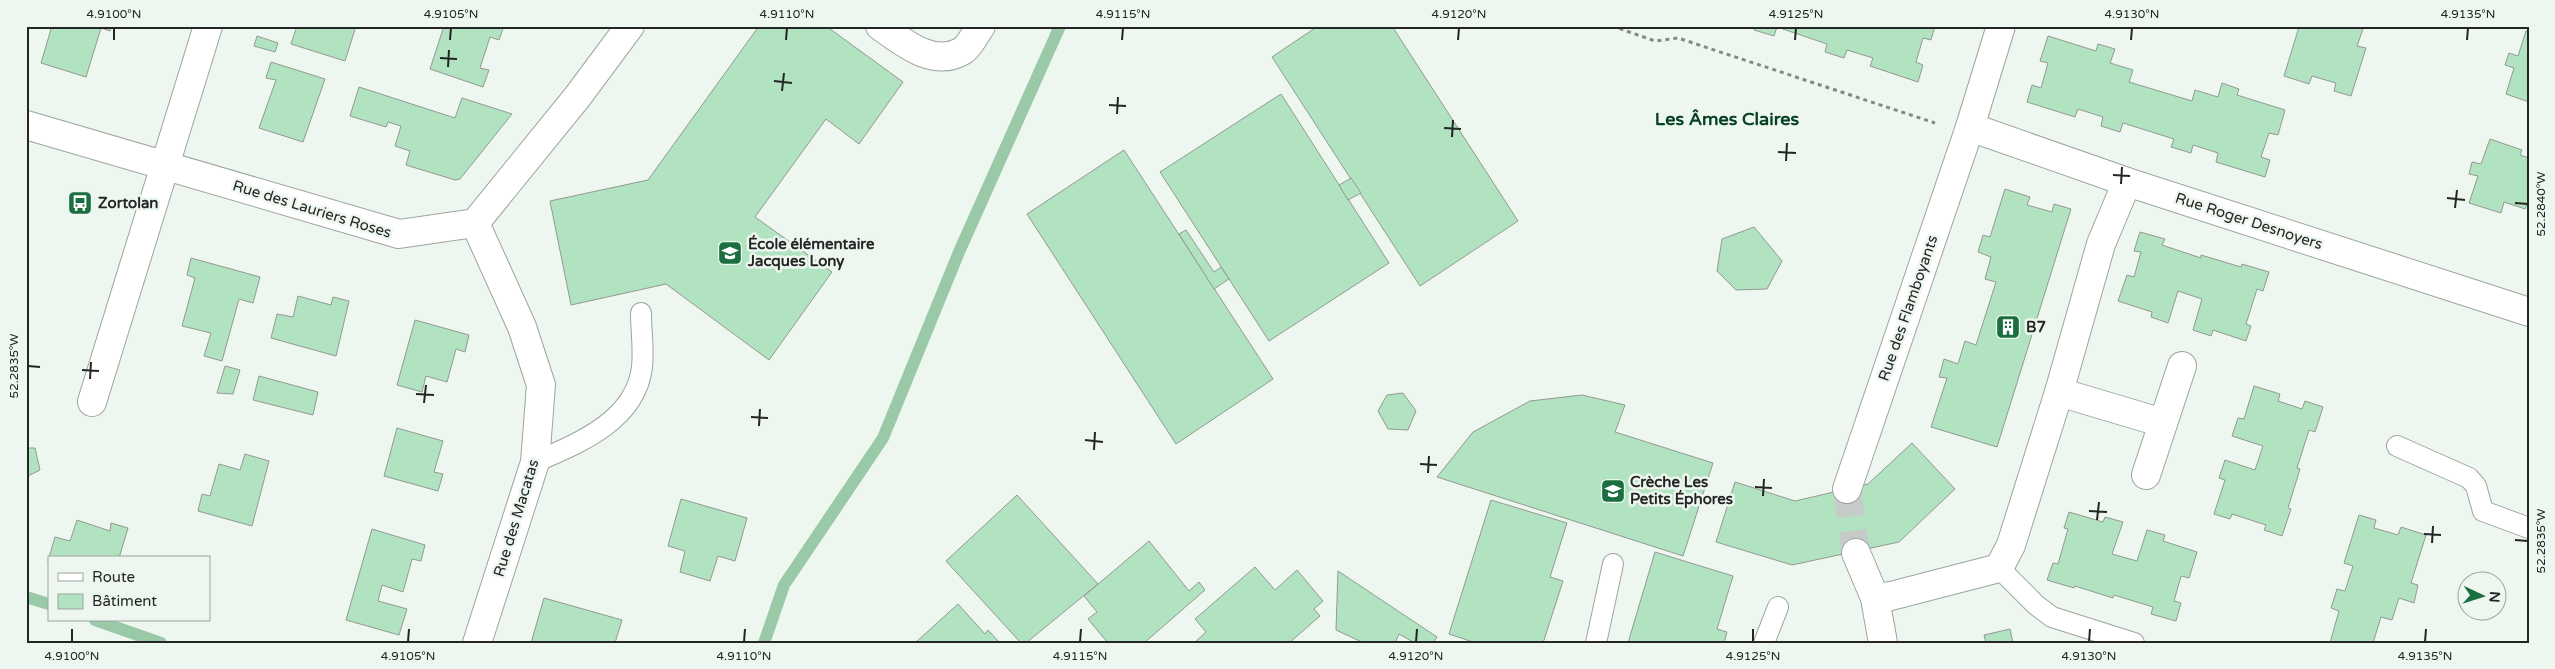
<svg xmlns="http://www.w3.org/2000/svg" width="2555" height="669" font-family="'Varela Round',sans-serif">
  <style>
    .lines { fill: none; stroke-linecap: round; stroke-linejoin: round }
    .stream { stroke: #99c9a7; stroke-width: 12 }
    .building { fill: #b2e3c0; stroke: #929993 }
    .street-tunnel { stroke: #c5ccc7; stroke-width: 28; stroke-dasharray: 28 14; stroke-linecap: butt }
    .lane-casing { stroke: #9ea5a0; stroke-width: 22 }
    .street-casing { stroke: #9ea5a0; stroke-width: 30 }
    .path { stroke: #828884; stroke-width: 3; stroke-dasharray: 4 4; stroke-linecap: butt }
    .lane { stroke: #fff; stroke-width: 20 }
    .street { stroke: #fff; stroke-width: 28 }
    .ticks { fill: none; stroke: #232624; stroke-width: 2 }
    .labels { text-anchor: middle; stroke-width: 5; stroke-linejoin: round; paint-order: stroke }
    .poi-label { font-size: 15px; font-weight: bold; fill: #232624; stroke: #eef6f0; text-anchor: start }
    .street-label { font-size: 15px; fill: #232624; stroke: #eef6f0 }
    .quarter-label { font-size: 18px; font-weight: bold; fill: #064222; stroke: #eef6f0 }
    .neatline { fill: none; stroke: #232624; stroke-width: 2 }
    .ticks-label { font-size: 12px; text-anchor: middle; fill: #232624 }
  </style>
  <rect width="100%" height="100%" fill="#eef6f0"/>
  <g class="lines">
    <g class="stream">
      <polyline points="26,597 49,604"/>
      <polyline points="95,620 161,643"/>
      <polyline points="764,643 784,585 883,438 959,252 1060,26"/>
    </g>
  </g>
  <g class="building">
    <polygon points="43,26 111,26 110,31 101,28 86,77 41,63 51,29"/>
    <polygon points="297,26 356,26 345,61 291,44"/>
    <polygon points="444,26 504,26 499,40 490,37 480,68 489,70 483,87 430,69"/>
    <polygon points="759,26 826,26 903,82 859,144 826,119 755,217 832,272 769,360 666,284 571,305 550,201 648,180"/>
    <polygon points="1318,26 1392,26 1518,221 1420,286 1272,57"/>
    <polygon points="1755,26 1935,26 1931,40 1923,38 1916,62 1923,65 1918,82 1870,66 1873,58 1847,50 1844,58 1825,52 1827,44 1777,27 1774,36 1754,30"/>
    <polygon points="2295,26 2364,26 2357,46 2366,48 2351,96 2334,91 2336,83 2312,76 2309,84 2284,76 2299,27"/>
    <polygon points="2526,31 2529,31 2529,102 2506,94 2514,68 2505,65 2509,53 2518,56"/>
    <polygon points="257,36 278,43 275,52 254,46"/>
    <polygon points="2048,36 2096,51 2098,44 2115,49 2110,63 2133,70 2129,82 2192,101 2195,90 2218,97 2222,83 2239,89 2237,95 2285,110 2278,135 2269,133 2261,157 2270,160 2265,177 2216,162 2218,153 2193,145 2191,153 2171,147 2174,139 2123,123 2120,132 2101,126 2103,117 2078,109 2075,117 2027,102 2032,85 2041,88 2048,63 2040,61"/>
    <polygon points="271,62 325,79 303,142 259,128 276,80 266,78"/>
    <polygon points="359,87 455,118 462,98 512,114 460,179 455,180 406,165 410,151 395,146 401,126 388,122 386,127 350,116"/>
    <polygon points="1281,94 1389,263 1269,341 1160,172"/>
    <polygon points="2490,139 2522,150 2520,155 2529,158 2529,199 2525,209 2504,202 2501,213 2469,203 2478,176 2469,174 2472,162 2481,164"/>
    <polygon points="1124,150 1273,379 1176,444 1027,214"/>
    <polygon points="1351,178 1361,193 1348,200 1339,185"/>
    <polygon points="2005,189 2030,197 2027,205 2052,212 2054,204 2071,209 1997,447 1931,427 1947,378 1939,377 1944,359 1958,364 1965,341 1976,345 1996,282 1985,279 1991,257 1978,252 1983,235 1990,237"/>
    <polygon points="1754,227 1782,261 1767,289 1736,290 1717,271 1722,239"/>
    <polygon points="1186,230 1214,272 1221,267 1229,279 1214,289 1179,234"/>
    <polygon points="2140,232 2165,239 2162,245 2201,258 2201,255 2241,267 2242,264 2269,272 2263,291 2257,289 2246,324 2251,326 2246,341 2213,330 2211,336 2193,330 2202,299 2178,291 2168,323 2151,317 2152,312 2118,301 2127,275 2134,277 2141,252 2134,251"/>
    <polygon points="191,258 260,277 253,303 239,299 222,361 204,356 211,333 182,326 195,278 187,275"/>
    <polygon points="298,296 331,305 333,297 349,301 336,356 271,338 277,314 293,317"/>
    <polygon points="415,320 469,335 465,352 456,349 447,382 426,376 422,392 397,385"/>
    <polygon points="225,366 240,370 233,394 217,393"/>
    <polygon points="259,376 318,392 313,415 253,400"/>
    <polygon points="2254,386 2280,394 2278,401 2302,409 2305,401 2323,407 2315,432 2309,430 2297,468 2300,469 2288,508 2291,509 2282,536 2264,530 2266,525 2232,514 2230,519 2214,514 2225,480 2219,478 2225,460 2255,470 2263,446 2232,436 2238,418 2244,419"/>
    <polygon points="1403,393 1416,411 1408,430 1388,429 1378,411 1387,395"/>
    <polygon points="1582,395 1625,405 1615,432 1713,463 1683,556 1437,477 1473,432 1530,401"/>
    <polygon points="397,428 443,441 434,472 443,474 438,491 384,476"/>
    <polygon points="1912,443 1955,489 1899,542 1792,565 1716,542 1735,482 1795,501 1847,489 1868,484"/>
    <polygon points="26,448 35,448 40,470 26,477"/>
    <polygon points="245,454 269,461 252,526 198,511 202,494 210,496 219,464 240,470"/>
    <polygon points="1017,495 1098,584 1026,643 1021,643 946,561"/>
    <polygon points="681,499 747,518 735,561 718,556 710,581 680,572 685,551 668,546"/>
    <polygon points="1491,500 1567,523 1550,577 1563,581 1543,643 1476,643 1449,634"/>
    <polygon points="2069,512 2103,522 2105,517 2123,522 2112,554 2137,561 2147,530 2165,535 2163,541 2197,552 2189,578 2181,576 2174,601 2181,603 2176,621 2151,614 2153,607 2114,595 2113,598 2075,586 2074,588 2047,580 2053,563 2058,564 2068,529 2064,528"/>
    <polygon points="2359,515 2376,520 2374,528 2398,535 2401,527 2426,535 2411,583 2418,585 2414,603 2399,598 2392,620 2381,617 2373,643 2330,643 2339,611 2331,608 2337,589 2345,591 2353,566 2344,563"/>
    <polygon points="77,520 110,531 111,523 128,528 119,558 49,558 48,561 55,537 70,541"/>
    <polygon points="372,529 425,545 421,561 412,559 403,592 382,585 378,601 407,609 399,635 346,620"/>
    <polygon points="1149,541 1189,591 1199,582 1205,590 1144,643 1108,643 1088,619 1097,612 1084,596"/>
    <polygon points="1655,552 1733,576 1717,629 1727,632 1724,643 1628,643"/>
    <polygon points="1255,567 1275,590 1297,570 1323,601 1314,609 1320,616 1289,643 1194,643 1206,632 1195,619"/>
    <polygon points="1338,571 1437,637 1433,643 1415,643 1399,634 1395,643 1364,643 1336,630"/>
    <polygon points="544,598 622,620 615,643 531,643"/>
    <polygon points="958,604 985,634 988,630 1000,643 915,643"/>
    <polygon points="2010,629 2013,643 1986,643 1984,635"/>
  </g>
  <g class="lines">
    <polyline class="street-tunnel" points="1847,489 1856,553"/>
    <defs>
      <g id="lane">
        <polyline points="2397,446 2469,478 2476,486 2483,511 2529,528"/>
        <path d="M535 462C577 444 636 421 642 367 644 350 641 330 641 313"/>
        <polyline points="1999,568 2036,605 2052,617 2134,643"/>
        <polyline points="1596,643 1613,564"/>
        <polyline points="1764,643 1778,607"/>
      </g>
      <g id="street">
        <path d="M880 26C903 42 933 68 962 51 969 47 976 33 981 26"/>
        <polyline points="26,125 399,234 475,223 578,96 630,26"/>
        <polyline points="1970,127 2127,182 2529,312"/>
        <polyline points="475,223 522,327 541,385 535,462 477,643"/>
        <polyline points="2059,392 2163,423"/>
        <polyline points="92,402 208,26"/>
        <polyline points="2146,475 2182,366"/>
        <polyline points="1847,489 1970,127 2001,26"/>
        <polyline points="1856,553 1875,598 1883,643"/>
        <polyline points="1875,598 1891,596 1999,568 2011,545 2059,392 2101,244 2127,182"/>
      </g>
    </defs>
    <use href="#lane" class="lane-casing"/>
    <use href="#street" class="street-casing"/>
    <polyline class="path" points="1612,26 1655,41 1678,38 1935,123"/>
    <use href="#lane" class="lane"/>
    <use href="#street" class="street"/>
  </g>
  <path class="ticks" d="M114 40V28M450 40 451 28M786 40 787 28M1122 40 1123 28M1458 40 1459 28M1795 40 1796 28M2131 40 2132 28M2467 40 2468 28M440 58 457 59M448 67 449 50M774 81 792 83M782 91 784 73M1109 105 1126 106M1117 114 1118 97M1444 128 1461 129M1452 137 1453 120M1778 152 1796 153M1786 161 1787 143M2113 175 2130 176M2121 184 2122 167M2447 198 2465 200M2515 203 2528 204M2455 208 2457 190M28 366 40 367M82 370 99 371M90 379 91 362M416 394 434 395M424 403 426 385M751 417 768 418M759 426 760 409M1085 440 1103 442M1094 450 1095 432M1420 464 1437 465M1428 473 1429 456M1755 487 1772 488M1763 496 1764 479M2089 511 2107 512M2097 520 2099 502M2424 534 2441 535M2515 540 2528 541M2432 543 2433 526M72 642V629M408 642 409 629M744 642 745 629M1080 642 1081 629M1416 642 1417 629M1753 642V629M2089 642 2090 629M2425 642 2426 629"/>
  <defs>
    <symbol id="bus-square" viewBox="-11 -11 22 22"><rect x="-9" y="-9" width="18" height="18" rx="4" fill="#1b6e3f" stroke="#eef6f0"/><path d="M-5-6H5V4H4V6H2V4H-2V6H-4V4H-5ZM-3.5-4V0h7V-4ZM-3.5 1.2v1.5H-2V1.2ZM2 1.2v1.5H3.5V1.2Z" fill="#fff"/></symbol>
    <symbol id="school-square" viewBox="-11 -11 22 22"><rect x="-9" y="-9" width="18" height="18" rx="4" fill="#1b6e3f" stroke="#eef6f0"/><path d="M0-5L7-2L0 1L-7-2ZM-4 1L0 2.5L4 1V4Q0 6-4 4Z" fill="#fff"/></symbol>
    <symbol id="building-square" viewBox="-11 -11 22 22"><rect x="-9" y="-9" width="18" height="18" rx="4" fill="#1b6e3f" stroke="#eef6f0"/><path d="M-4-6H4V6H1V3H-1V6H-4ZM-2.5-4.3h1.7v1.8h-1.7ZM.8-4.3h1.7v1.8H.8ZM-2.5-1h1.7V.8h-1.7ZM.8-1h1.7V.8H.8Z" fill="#fff"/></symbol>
  </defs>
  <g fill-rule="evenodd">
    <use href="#bus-square" x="66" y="189" width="28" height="28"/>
    <use href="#school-square" x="716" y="239" width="28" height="28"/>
    <use href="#building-square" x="1994" y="313" width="28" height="28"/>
    <use href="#school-square" x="1599" y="477" width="28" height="28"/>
  </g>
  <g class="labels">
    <g class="poi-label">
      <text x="98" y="208">Zortolan</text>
      <text x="748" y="249">École élémentaire<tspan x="748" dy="17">Jacques Lony</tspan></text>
      <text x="2026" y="332">B7</text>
      <text x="1630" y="487">Crèche Les<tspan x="1630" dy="17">Petits Éphores</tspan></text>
    </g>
    <g class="street-label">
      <text transform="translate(312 209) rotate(17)" y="5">Rue des Lauriers Roses</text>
      <text transform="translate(2249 221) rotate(18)" y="5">Rue Roger Desnoyers</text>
      <text transform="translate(1908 308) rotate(-71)" y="5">Rue des Flamboyants</text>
      <text transform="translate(516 518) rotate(-73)" y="5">Rue des Macatas</text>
    </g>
    <g class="quarter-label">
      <text x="1727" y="125">Les Âmes Claires</text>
    </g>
  </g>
  <rect width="2555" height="669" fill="none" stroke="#eef6f0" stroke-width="55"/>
  <rect x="48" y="556" width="162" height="65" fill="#eef6f0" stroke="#9da39e"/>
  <rect x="58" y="573" width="25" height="8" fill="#ffffff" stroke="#9da39e"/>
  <text x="92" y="582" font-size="15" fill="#232624">Route</text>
  <rect x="58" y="594" width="25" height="15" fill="#b2e3c0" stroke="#9da39e"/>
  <text x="92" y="606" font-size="15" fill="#232624">Bâtiment</text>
  <g transform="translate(2482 596) rotate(94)"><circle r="24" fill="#eef6f0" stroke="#9da39e"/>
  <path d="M0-4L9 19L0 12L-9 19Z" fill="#1b6e3f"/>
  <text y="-8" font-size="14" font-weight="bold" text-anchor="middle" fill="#232624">N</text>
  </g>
  <rect x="28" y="28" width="2500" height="614" class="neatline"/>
  <g class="ticks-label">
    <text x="114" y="18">4.9100°N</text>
    <text x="451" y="18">4.9105°N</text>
    <text x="787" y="18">4.9110°N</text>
    <text x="1123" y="18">4.9115°N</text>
    <text x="1459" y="18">4.9120°N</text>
    <text x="1796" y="18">4.9125°N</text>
    <text x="2132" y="18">4.9130°N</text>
    <text x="2468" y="18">4.9135°N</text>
    <text transform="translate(2541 204) rotate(-90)" y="4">52.2840°W</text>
    <text transform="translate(14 366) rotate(-90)" y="4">52.2835°W</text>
    <text transform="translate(2541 541) rotate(-90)" y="4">52.2835°W</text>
    <text x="72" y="660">4.9100°N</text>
    <text x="408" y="660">4.9105°N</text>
    <text x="744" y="660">4.9110°N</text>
    <text x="1080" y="660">4.9115°N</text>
    <text x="1416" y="660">4.9120°N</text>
    <text x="1753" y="660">4.9125°N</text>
    <text x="2089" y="660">4.9130°N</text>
    <text x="2425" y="660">4.9135°N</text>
  </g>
</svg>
